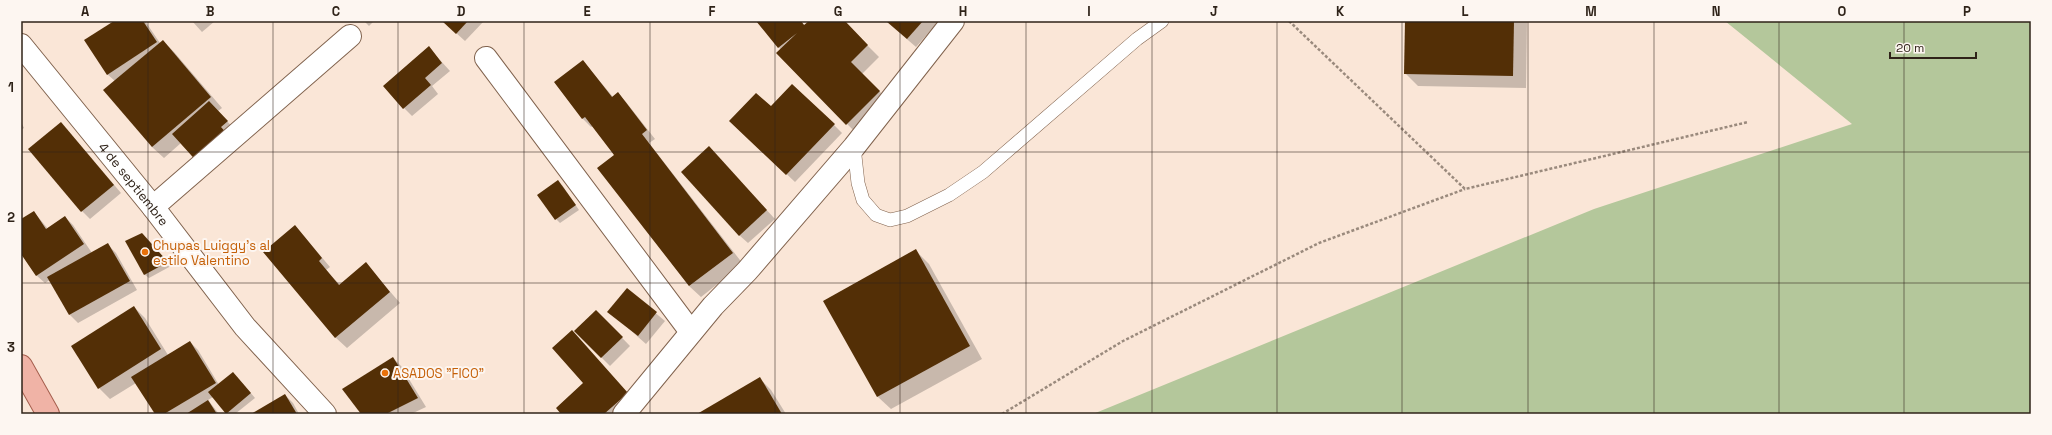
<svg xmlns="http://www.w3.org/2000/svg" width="2052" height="435" font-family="'Space Grotesk',sans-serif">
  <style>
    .green { fill: #b4c79b }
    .shadow { fill: #0003 }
    .building { fill: #532f06 }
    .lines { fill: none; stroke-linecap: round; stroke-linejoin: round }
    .lane-casing { stroke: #81634e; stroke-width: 14 }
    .street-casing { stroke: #81634e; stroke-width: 24 }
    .primary-casing { stroke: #a65f4e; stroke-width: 24 }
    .path { stroke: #9a8a7d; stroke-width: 2.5; stroke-dasharray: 3 2; stroke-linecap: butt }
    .lane { stroke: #fff; stroke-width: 13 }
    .street { stroke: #fff; stroke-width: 22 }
    .primary { stroke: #f0b3a6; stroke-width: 22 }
    .grid { fill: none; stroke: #2f2319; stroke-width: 1; stroke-opacity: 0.55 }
    .food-dot { fill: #e8710a; stroke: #fdf6f1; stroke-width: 1.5 }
    .labels { text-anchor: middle; stroke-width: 4; stroke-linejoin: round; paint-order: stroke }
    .street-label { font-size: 13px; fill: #2f2319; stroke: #fdf6f1 }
    .food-label { font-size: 13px; fill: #c56008; stroke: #fdf6f1; text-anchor: start }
    .neatline { fill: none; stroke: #2f2319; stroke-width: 1.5 }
    .grid-label { font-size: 13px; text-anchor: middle; font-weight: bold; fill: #2f2319 }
  </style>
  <rect width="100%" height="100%" fill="#fae6d7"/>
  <polygon class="green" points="1725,21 2031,21 2031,414 1093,414 1594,209 1852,124"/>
  <g class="shadow">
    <polygon points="116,21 145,21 160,43 163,41 174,52 222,108 218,111 235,130 181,143 164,158 152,147 115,81 107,74"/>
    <polygon points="192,21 215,21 202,32"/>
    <polygon points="364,21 374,21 369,26"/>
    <polygon points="443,21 484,21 465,41"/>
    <polygon points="758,21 801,21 805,26 811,21 843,21 879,57 862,74 891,103 858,135 777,53 781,50"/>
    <polygon points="886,21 939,21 916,47"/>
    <polygon points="1406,21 1527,21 1526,88 1418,86 1405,73"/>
    <polygon points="429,48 450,71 432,86 438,94 412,116 404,108"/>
    <polygon points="583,61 613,97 618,94 626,102 655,139 649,143 743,264 701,297 689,286 599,168 616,155 593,126 591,127 583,119 555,83"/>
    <polygon points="771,108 834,125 842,133 795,182 739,129"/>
    <polygon points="21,122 24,128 21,130"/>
    <polygon points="69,132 121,193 90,219 82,211"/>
    <polygon points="717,156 775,219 748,243 739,235"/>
    <polygon points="562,185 579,210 560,223 556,219"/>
    <polygon points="34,212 48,229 65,217 73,225 92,253 108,245 116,253 137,290 78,323 70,315 50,280 45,283 36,275 21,252 21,221"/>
    <polygon points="303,235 330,267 326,270 340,285 366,264 400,303 347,348 335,337"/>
    <polygon points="146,239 171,266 149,278 144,274"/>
    <polygon points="916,251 929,264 982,359 891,409 878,397 824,301"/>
    <polygon points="627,289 665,321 646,344 609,311"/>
    <polygon points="134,307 145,318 168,355 190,342 198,350 219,385 237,377 255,398 235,414 228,414 213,397 208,400 219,414 156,414 136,383 110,399 99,388"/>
    <polygon points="596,311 630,346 610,366 575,331"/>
    <polygon points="554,348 635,402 621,414 563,414 585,383"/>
    <polygon points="393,358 401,366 426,407 411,414 362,414"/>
    <polygon points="760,379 771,390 786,414 699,414"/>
    <polygon points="285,395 293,403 299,414 253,414"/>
  </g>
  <g class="building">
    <polygon points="114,21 143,21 157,42 107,75 84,40"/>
    <polygon points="442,21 468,21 456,34"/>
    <polygon points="756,21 801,21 804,25 809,21 845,21 868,45 851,62 880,91 846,125 776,53 797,33 778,48"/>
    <polygon points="886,21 923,21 907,39"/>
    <polygon points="1405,21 1514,21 1513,76 1404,74"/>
    <polygon points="163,40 211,97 152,147 103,90"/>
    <polygon points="429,46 442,63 425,78 431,85 403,109 383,86"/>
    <polygon points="583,60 612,97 618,92 647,130 642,134 733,253 689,286 597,168 614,155 585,117 582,119 554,82"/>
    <polygon points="792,84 835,124 786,175 729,121 756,93 771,106"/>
    <polygon points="209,101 228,121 221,127 230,137 200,165 172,134"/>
    <polygon points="61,122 114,185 81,212 28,149"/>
    <polygon points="709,146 767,210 739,236 681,172"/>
    <polygon points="558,180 576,205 555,220 537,195"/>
    <polygon points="34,211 46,229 65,216 84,244 36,276 21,254 21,219"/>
    <polygon points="295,225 322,258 319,261 339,285 366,262 390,292 335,338 263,252"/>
    <polygon points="142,233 168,262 144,275 125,241"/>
    <polygon points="108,243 130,281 69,315 47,277"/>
    <polygon points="916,249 970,346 877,397 823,301"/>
    <polygon points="627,288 657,312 638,336 607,312"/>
    <polygon points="134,306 161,349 98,389 71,346"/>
    <polygon points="596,310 623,337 601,358 574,331"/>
    <polygon points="572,330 628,393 604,414 561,414 556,408 583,383 552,348"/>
    <polygon points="190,341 216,383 164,414 155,414 131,377"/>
    <polygon points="393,357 418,398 386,414 361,414 342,389"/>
    <polygon points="233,372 251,393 226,414 208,392"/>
    <polygon points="760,377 782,414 697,414"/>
    <polygon points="285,394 297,414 251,414"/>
    <polygon points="208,400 217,414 186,414"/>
  </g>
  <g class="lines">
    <defs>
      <polyline id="lane" points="854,147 858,183 863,200 876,215 890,220 907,216 949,195 983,172 1137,39 1162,21"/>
      <g id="street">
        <path id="s1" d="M21 45 153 207 245 327 325 414"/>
        <polyline points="486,58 691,332"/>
        <polyline points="153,207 350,36"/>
        <polyline points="624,414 713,306 747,271 854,147 953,21"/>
      </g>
      <polyline id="primary" points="21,366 48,414"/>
    </defs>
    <use href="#lane" class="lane-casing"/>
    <use href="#street" class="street-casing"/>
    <use href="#primary" class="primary-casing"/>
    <g class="path">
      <polyline points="1289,21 1465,189 1748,122"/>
      <polyline points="1002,414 1123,341 1319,243 1465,189"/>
    </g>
    <use href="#lane" class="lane"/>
    <use href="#street" class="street"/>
    <use href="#primary" class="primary"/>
  </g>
  <path class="grid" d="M148 21V414M273 21V414M398 21V414M524 21V414M650 21V414M775 21V414M900 21V414M1026 21V414M1152 21V414M1277 21V414M1402 21V414M1528 21V414M1654 21V414M1779 21V414M1904 21V414M21 152H2031M21 283H2031"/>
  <g class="food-dot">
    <circle cx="145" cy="252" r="4"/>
    <circle cx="385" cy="373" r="4"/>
  </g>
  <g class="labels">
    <g class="street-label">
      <text dy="5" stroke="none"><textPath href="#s1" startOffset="179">4 de septiembre</textPath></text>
    </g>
    <g class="food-label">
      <text x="153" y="250">Chupas Luiggy's al<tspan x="153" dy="15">estilo Valentino</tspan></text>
      <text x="393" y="378">ASADOS "FICO"</text>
    </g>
  </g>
  <rect width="2052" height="435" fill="none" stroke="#fdf6f1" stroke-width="44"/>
  <path d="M1890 52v6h86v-6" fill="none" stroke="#2f2319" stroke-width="2"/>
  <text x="1896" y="52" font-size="12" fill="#2f2319" stroke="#fdf6f1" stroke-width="3" paint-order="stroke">20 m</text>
  <rect x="22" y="22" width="2008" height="391" class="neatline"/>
  <g class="grid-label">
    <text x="85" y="16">A</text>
    <text x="210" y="16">B</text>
    <text x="336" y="16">C</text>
    <text x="461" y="16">D</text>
    <text x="587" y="16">E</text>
    <text x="712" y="16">F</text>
    <text x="838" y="16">G</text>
    <text x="963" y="16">H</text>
    <text x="1089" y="16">I</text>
    <text x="1214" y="16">J</text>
    <text x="1340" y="16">K</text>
    <text x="1465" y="16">L</text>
    <text x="1591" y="16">M</text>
    <text x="1716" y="16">N</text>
    <text x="1842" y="16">O</text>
    <text x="1967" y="16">P</text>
    <text x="11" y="92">1</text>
    <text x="11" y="222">2</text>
    <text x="11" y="352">3</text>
  </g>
</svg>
